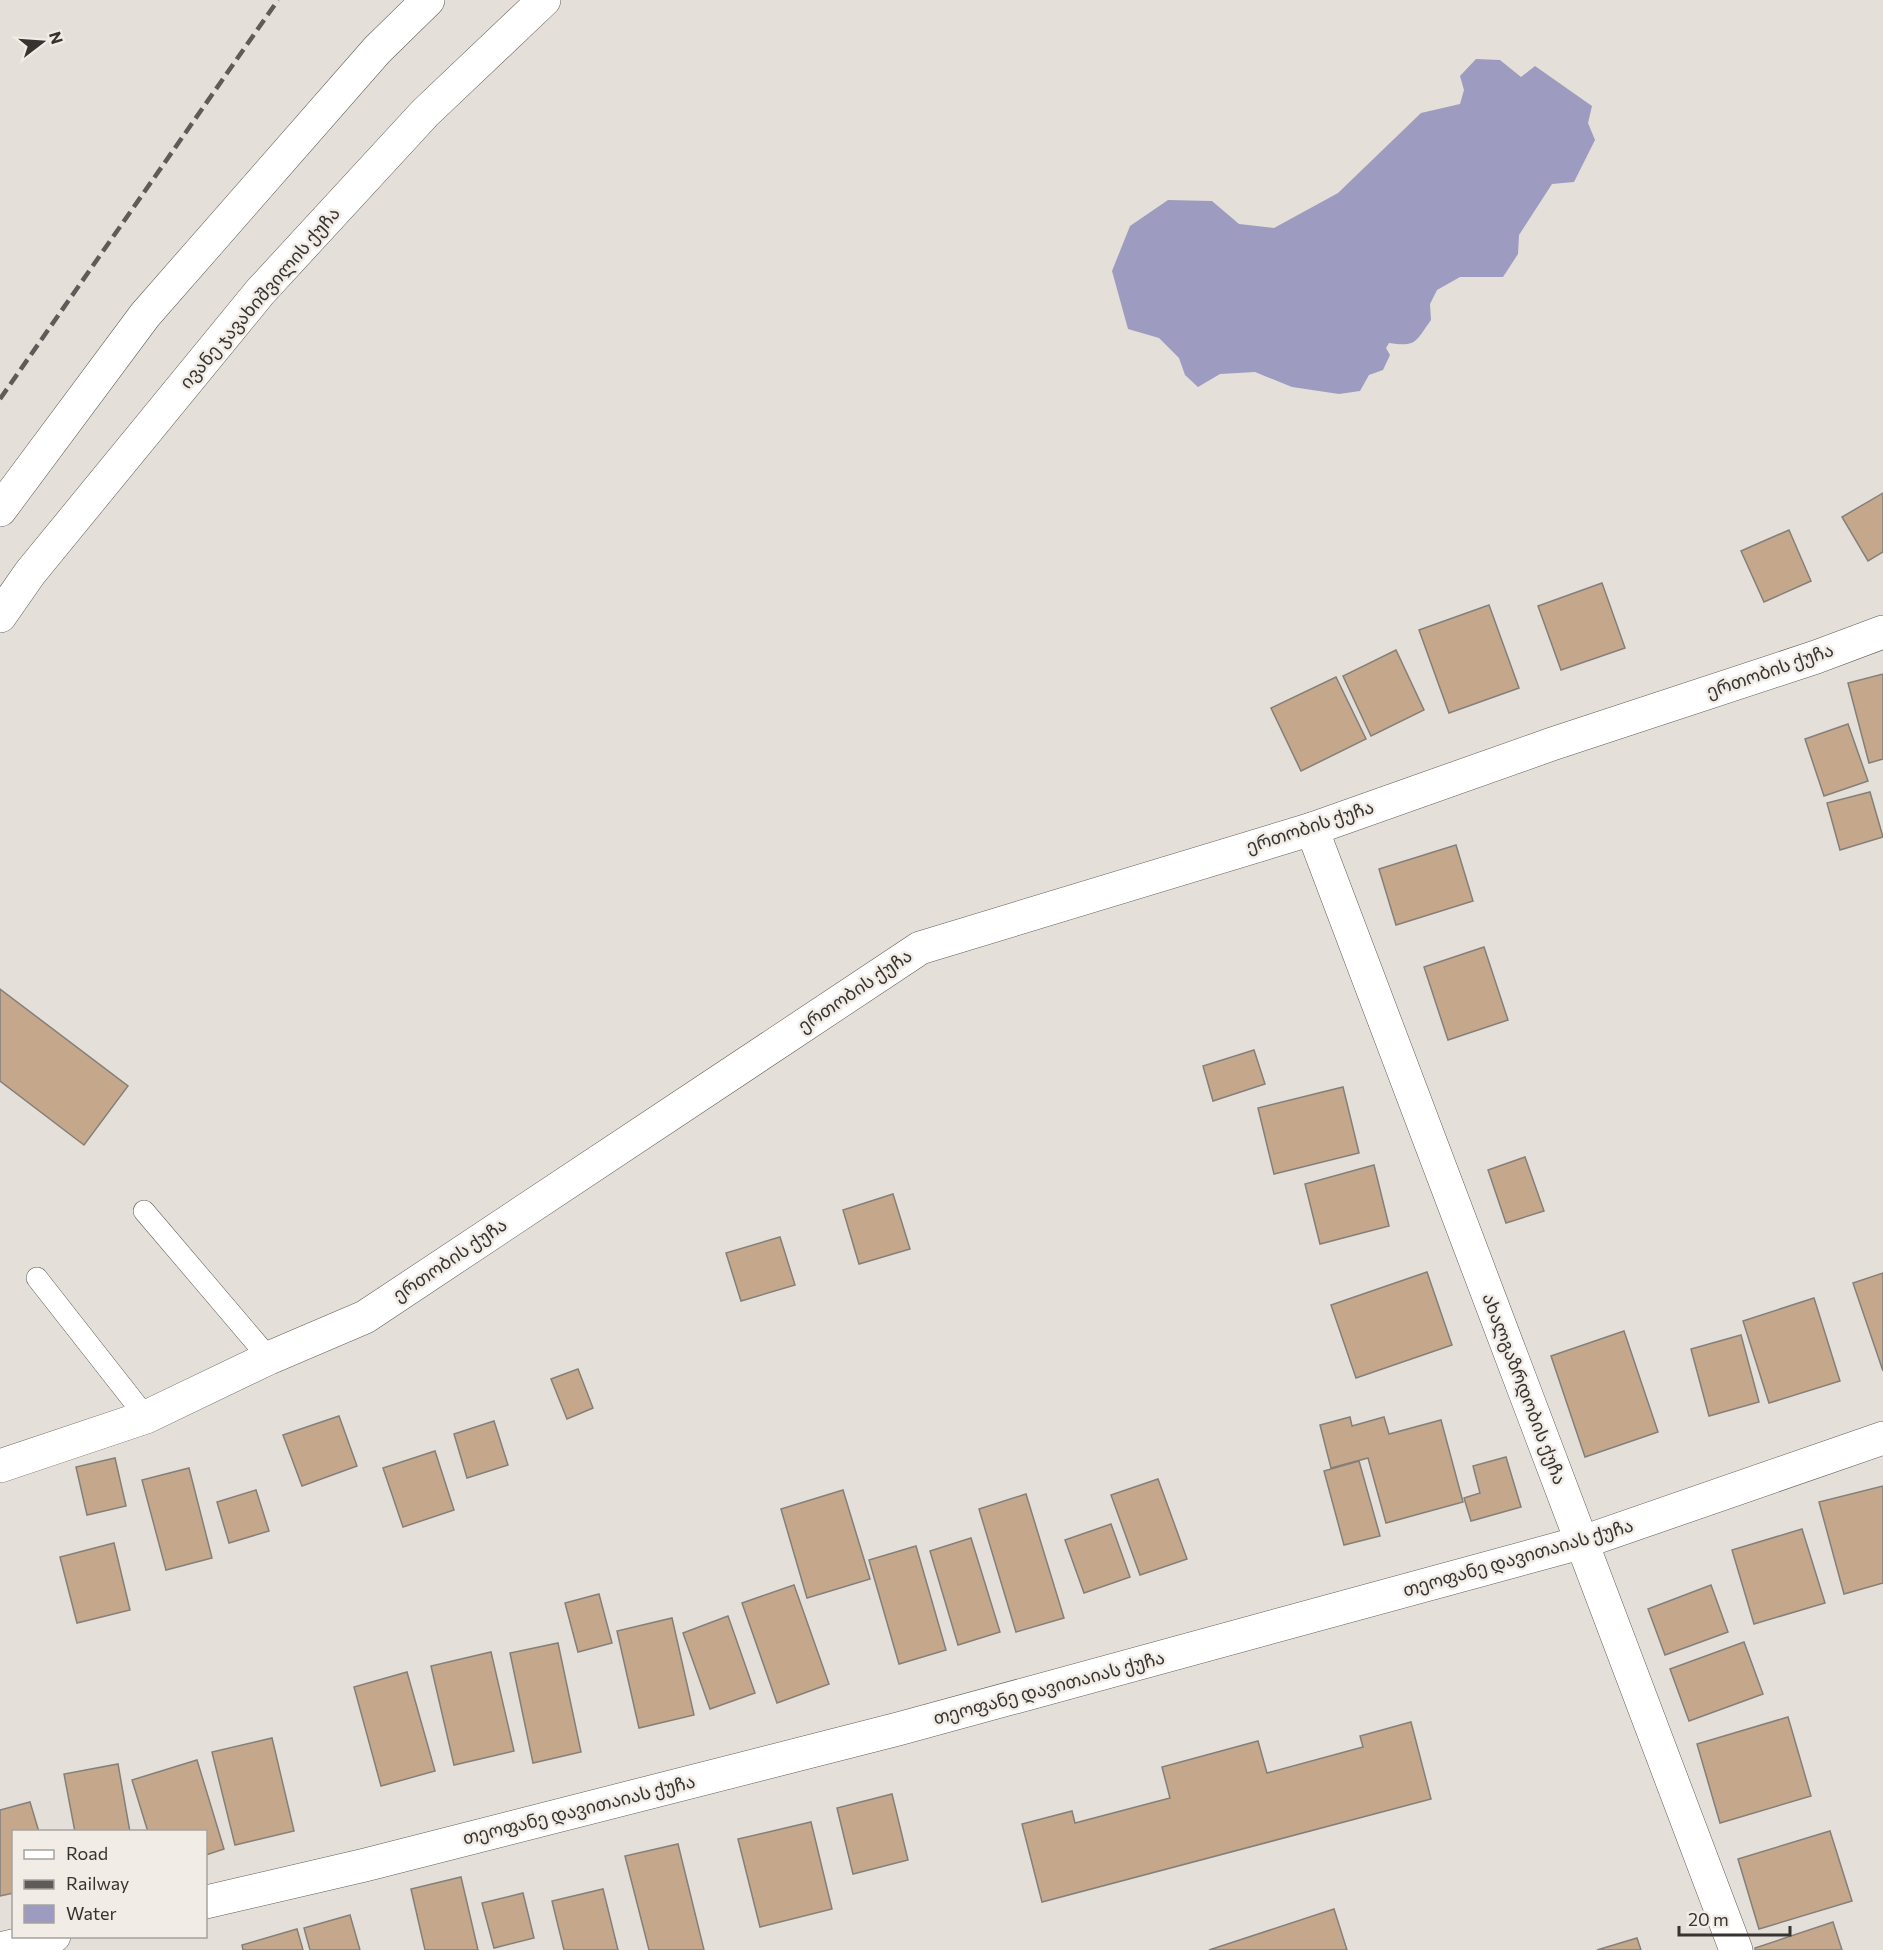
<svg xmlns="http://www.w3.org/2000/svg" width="1883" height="1950" font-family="Commissioner,'Noto Sans Georgian',sans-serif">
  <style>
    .water { fill: #9d9bbf }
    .building { fill: #c5a88c; stroke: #847f79; stroke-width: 1.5 }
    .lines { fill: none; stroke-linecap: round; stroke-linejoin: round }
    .lane-casing { stroke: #615c57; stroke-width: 22 }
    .street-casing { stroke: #615c57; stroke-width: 34 }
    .lane { stroke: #fff; stroke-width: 21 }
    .street { stroke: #fff; stroke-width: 33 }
    .rail { stroke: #5f5b58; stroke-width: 4.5; stroke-dasharray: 12 6; stroke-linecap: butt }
    .labels { text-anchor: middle; stroke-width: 5; stroke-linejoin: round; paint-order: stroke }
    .street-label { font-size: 18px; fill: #363331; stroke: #f2ece6 }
  </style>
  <rect width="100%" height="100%" fill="#e5dfd9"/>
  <path class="water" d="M1476 59 1500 60 1521 77 1535 66 1592 106 1588 123 1595 140 1574 182 1552 184 1519 235 1518 254 1503 277H1460L1437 290 1430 304 1431 320C1415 342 1417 347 1389 343L1386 348 1390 355 1383 370 1369 375 1360 391 1339 394 1292 387 1255 372 1220 374 1198 387 1185 375 1179 358 1159 338 1128 329 1112 271 1130 226 1168 200 1212 201 1239 224 1274 228 1338 193 1421 113 1460 104 1464 90 1460 76Z"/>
  <g class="building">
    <polygon points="1883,493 1883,552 1868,561 1842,517"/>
    <polygon points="1789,530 1811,581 1764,602 1741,551"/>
    <polygon points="1602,583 1625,648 1561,670 1538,606"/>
    <polygon points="1489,605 1519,688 1449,713 1419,630"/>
    <polygon points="1396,650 1424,710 1371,736 1343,676"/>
    <polygon points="1883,674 1883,759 1869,763 1848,683"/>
    <polygon points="1336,677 1366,739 1301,771 1271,708"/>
    <polygon points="1848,724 1868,781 1824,796 1805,739"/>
    <polygon points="1870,792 1883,837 1840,850 1827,803"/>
    <polygon points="1456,845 1473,901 1396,925 1379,869"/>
    <polygon points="1484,947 1508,1020 1448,1040 1424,967"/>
    <polygon points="0,989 128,1086 84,1145 0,1081"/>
    <polygon points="1254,1050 1265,1084 1213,1101 1203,1066"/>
    <polygon points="1343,1087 1359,1153 1274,1174 1258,1108"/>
    <polygon points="1525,1157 1544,1211 1506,1223 1488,1170"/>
    <polygon points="1374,1165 1389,1226 1320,1244 1305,1184"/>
    <polygon points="893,1194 910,1249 859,1264 843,1210"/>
    <polygon points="780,1237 795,1285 741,1301 726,1253"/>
    <polygon points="1427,1272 1452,1345 1356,1378 1331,1305"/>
    <polygon points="1883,1273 1883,1371 1853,1283"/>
    <polygon points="1814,1298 1840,1381 1769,1403 1743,1321"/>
    <polygon points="1624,1331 1658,1432 1585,1457 1551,1356"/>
    <polygon points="1741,1335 1759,1402 1709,1416 1691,1349"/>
    <polygon points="578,1369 593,1408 567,1419 551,1379"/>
    <polygon points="339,1416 357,1466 302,1486 283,1435"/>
    <polygon points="1350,1417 1352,1426 1384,1417 1389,1434 1441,1420 1463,1502 1386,1523 1368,1458 1331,1468 1320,1425"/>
    <polygon points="494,1421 508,1465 467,1478 454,1434"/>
    <polygon points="435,1451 454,1510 403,1527 383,1468"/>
    <polygon points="1506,1457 1521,1507 1471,1521 1464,1498 1480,1493 1473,1466"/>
    <polygon points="115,1458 126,1506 87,1515 76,1467"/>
    <polygon points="1359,1461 1380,1536 1344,1545 1324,1471"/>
    <polygon points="189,1468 212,1558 166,1570 142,1480"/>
    <polygon points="1158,1479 1187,1559 1140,1575 1111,1495"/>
    <polygon points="1883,1486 1883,1583 1844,1594 1819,1502"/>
    <polygon points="256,1490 269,1531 229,1543 217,1502"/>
    <polygon points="843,1490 870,1579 807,1598 781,1509"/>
    <polygon points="1026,1494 1064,1618 1016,1632 979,1509"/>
    <polygon points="1111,1524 1130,1577 1084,1593 1065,1540"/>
    <polygon points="1802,1529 1825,1603 1754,1624 1732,1550"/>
    <polygon points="971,1538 1000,1632 958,1645 930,1551"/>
    <polygon points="114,1543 130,1610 77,1623 60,1557"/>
    <polygon points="916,1546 946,1650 899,1664 869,1560"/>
    <polygon points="794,1585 829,1684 777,1703 742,1603"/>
    <polygon points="1711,1585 1728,1632 1665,1655 1648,1609"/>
    <polygon points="599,1594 612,1643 578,1652 565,1603"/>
    <polygon points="728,1616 755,1693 710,1709 683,1633"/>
    <polygon points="672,1618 694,1715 639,1728 617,1631"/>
    <polygon points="1744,1642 1763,1694 1689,1721 1670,1669"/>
    <polygon points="558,1643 581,1752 533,1763 510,1653"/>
    <polygon points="491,1652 514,1751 454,1765 431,1666"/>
    <polygon points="407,1672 435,1771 381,1786 354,1687"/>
    <polygon points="1788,1717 1811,1796 1720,1823 1697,1744"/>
    <polygon points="1411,1722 1431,1799 1042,1902 1022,1824 1072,1811 1075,1823 1170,1798 1162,1767 1258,1741 1267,1773 1363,1747 1360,1736"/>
    <polygon points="272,1738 294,1831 235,1845 212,1752"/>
    <polygon points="197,1760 224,1849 206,1855 206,1832 148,1832 132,1780"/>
    <polygon points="118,1764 130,1832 75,1832 64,1774"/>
    <polygon points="892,1794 908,1860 853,1874 837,1808"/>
    <polygon points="30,1802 39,1832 14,1832 14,1893 0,1896 0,1810"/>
    <polygon points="811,1822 832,1909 760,1927 738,1839"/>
    <polygon points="1830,1831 1852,1901 1759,1929 1738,1859"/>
    <polygon points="678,1844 704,1950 649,1950 625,1856"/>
    <polygon points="461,1877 478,1950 425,1950 411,1889"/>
    <polygon points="603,1889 618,1950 564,1950 552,1901"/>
    <polygon points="523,1893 534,1938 494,1948 482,1903"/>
    <polygon points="1334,1909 1347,1950 1209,1950"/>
    <polygon points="350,1915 360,1950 310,1950 304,1928"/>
    <polygon points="1833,1922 1842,1950 1755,1950 1755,1948"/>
    <polygon points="297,1929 303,1950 243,1950 242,1945"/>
    <polygon points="1637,1938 1641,1950 1597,1950"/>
  </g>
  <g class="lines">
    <defs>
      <g id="lane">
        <polyline points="144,1211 269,1358"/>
        <polyline points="37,1278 146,1417"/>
      </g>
      <g id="street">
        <polyline points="0,510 145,315 377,50 428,0"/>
        <polyline points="0,616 30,573 260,292 425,113 544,0"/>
        <polyline points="1312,829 1736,1950"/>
        <polyline points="0,1466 146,1417 269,1358 365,1317 920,948 1312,829 1552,744 1816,657 1883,632"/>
        <polyline points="206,1902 365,1865 898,1729 1583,1542 1883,1438"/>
        <polyline points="0,1949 54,1936"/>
      </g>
    </defs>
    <use href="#lane" class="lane-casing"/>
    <use href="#street" class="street-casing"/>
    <use href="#lane" class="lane"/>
    <use href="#street" class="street"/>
    <polyline class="rail" points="0,399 278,0"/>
  </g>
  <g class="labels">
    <g class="street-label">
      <text transform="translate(260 298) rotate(-49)" y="6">ივანე ჯავახიშვილის ქუჩა</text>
      <text transform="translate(1770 671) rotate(-19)" y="6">ერთობის ქუჩა</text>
      <text transform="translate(1310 827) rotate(-18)" y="6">ერთობის ქუჩა</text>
      <text transform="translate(855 991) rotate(-34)" y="6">ერთობის ქუჩა</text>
      <text transform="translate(450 1260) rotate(-34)" y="6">ერთობის ქუჩა</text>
      <text transform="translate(1524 1389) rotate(69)" y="6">ახალგაზრდობის ქუჩა</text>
      <text transform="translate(1518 1558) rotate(-16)" y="6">თეოფანე დავითაიას ქუჩა</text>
      <text transform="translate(1049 1688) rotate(-15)" y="6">თეოფანე დავითაიას ქუჩა</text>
      <text transform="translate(579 1810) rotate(-14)" y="6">თეოფანე დავითაიას ქუჩა</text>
    </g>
  </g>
  <rect x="12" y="1830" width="195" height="108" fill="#f2ece6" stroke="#a7a29e" stroke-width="1.5"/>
  <rect x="24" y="1850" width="30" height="9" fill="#ffffff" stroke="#a7a29e" stroke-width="1.5"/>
  <text x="66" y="1860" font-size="18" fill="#363331">Road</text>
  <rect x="24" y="1880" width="30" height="9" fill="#5f5b58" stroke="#a7a29e" stroke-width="1.5"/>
  <text x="66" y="1890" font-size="18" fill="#363331">Railway</text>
  <rect x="24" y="1905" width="30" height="18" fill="#9d9bbf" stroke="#a7a29e" stroke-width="1.5"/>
  <text x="66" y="1920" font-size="18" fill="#363331">Water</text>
  <g transform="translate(42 42) rotate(73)" stroke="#f2ece6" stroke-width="4.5" paint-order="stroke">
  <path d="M0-4.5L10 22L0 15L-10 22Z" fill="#363331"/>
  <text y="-9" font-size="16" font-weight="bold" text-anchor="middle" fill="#363331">N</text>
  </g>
  <path d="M1679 1926v9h111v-9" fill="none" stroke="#363331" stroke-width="3"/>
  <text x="1688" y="1926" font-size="18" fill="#363331" stroke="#f2ece6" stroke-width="4.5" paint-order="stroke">20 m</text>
</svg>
